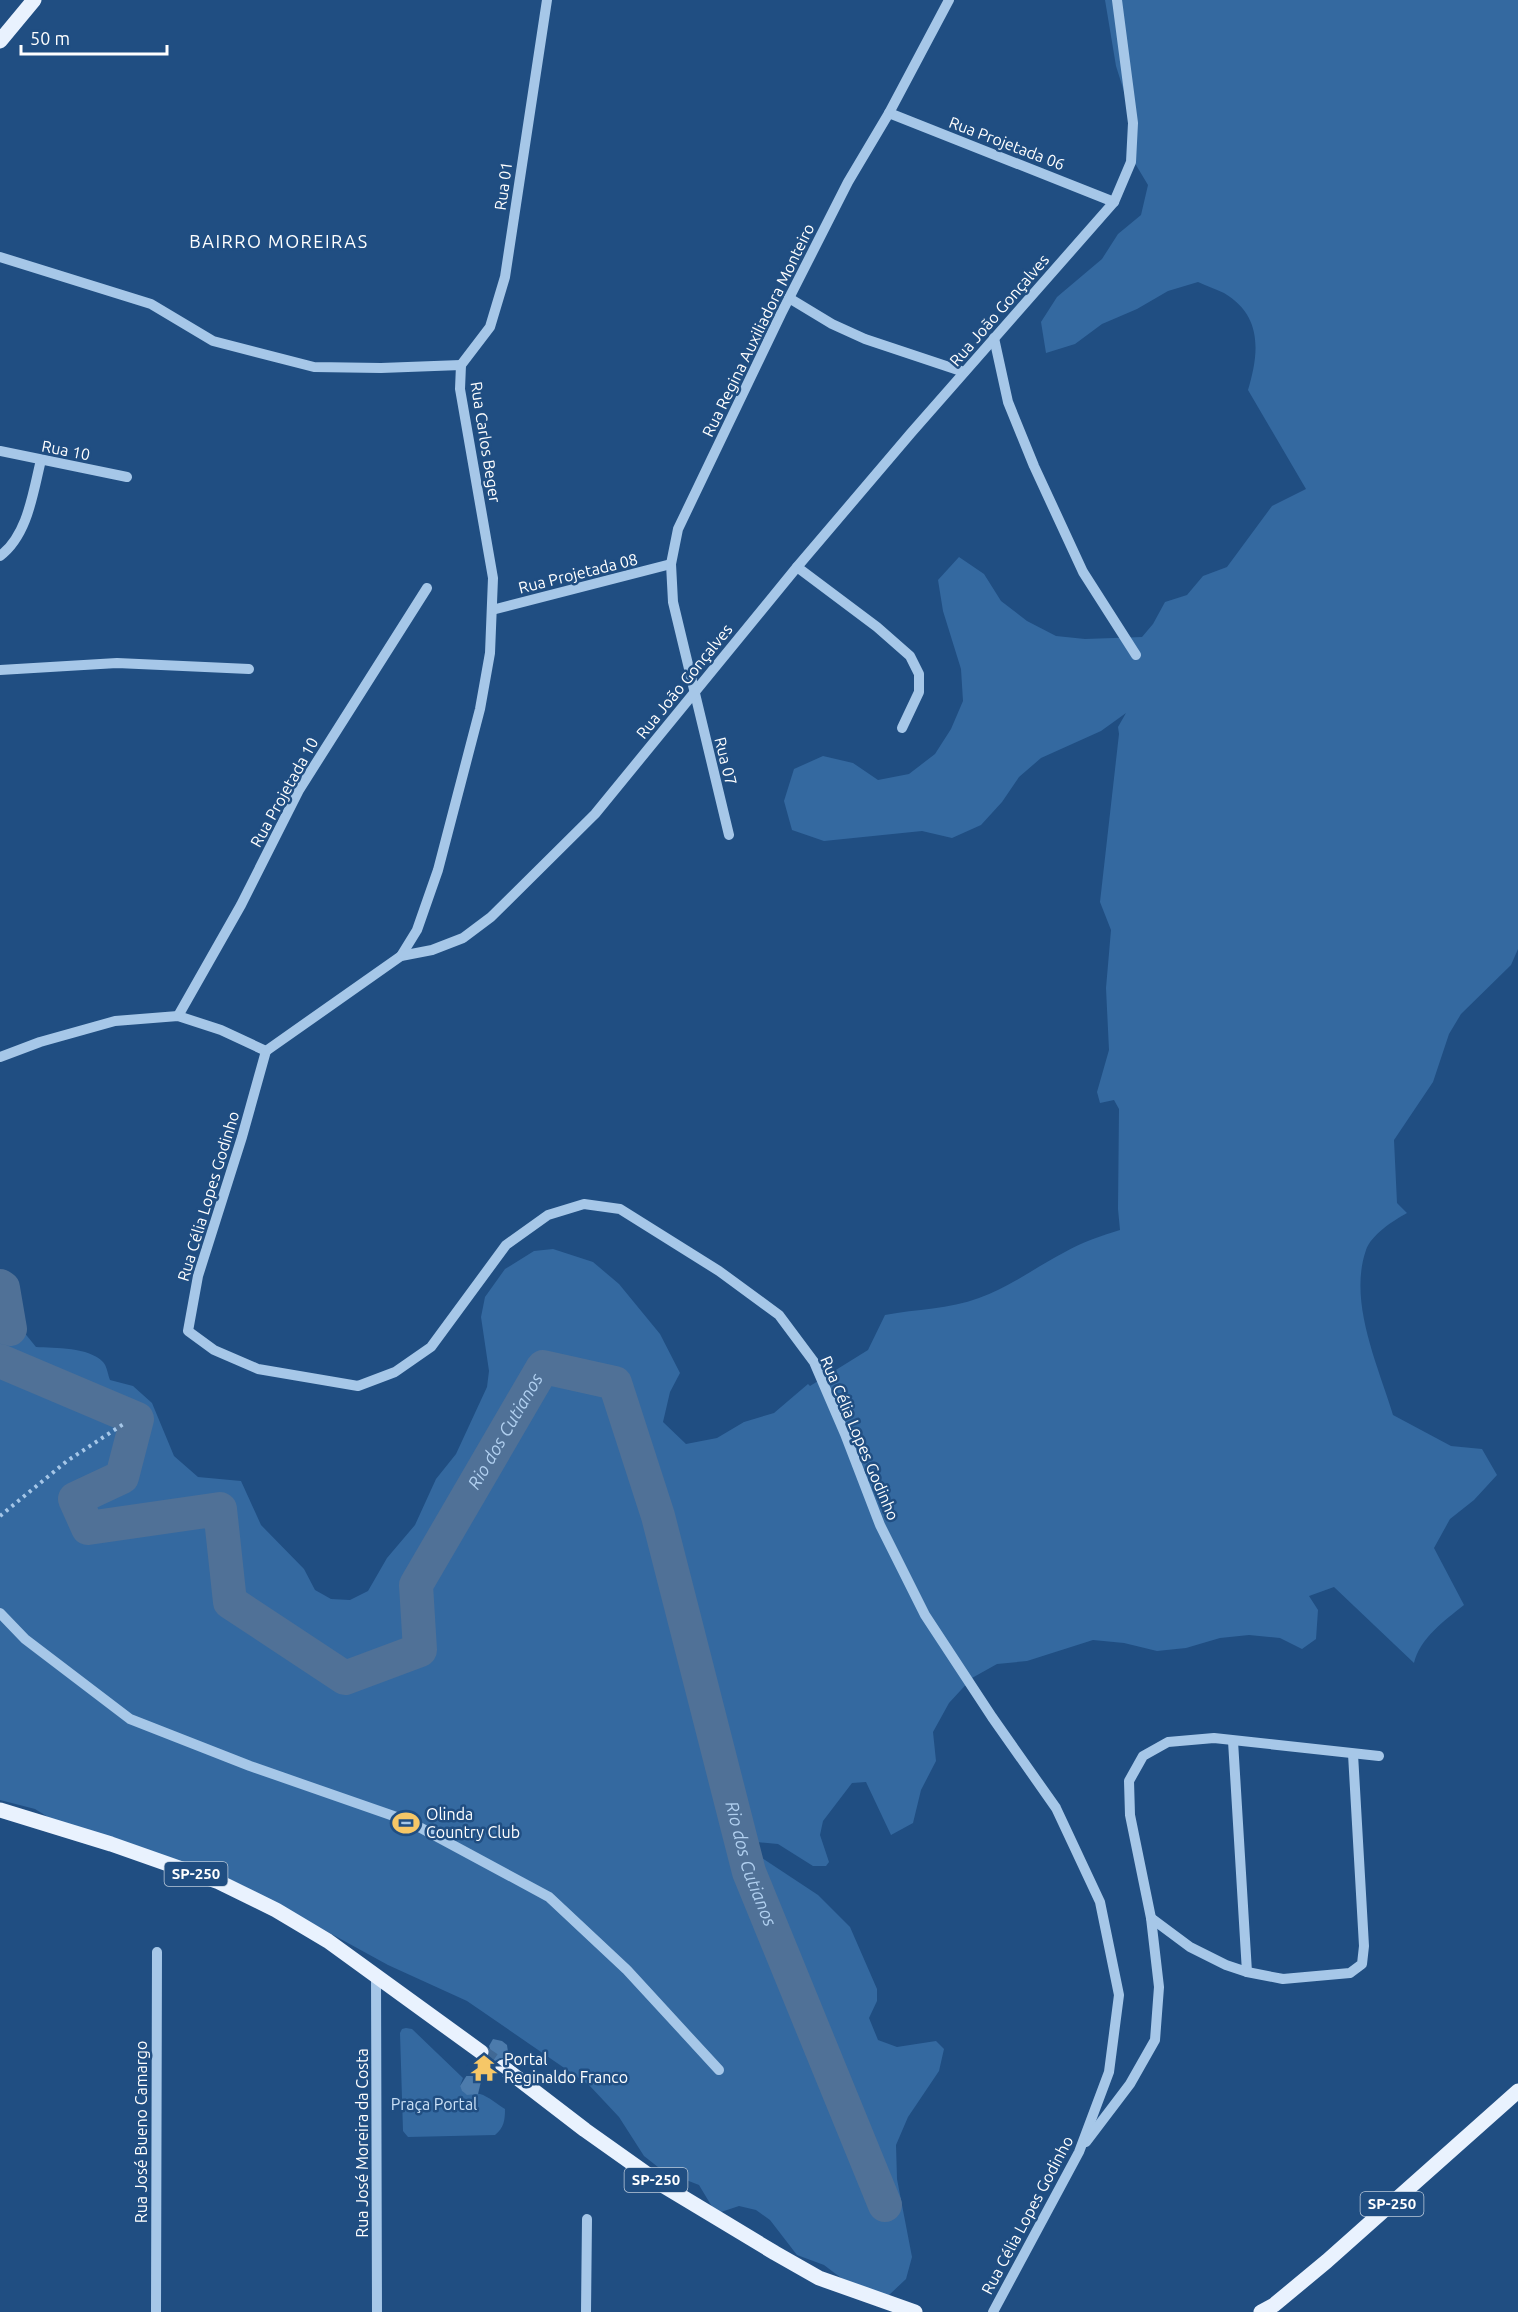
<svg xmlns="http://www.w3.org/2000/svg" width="1518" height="2312" font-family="Ubuntu,sans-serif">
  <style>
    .green { fill: #3469a0 }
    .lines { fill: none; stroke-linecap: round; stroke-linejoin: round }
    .river { stroke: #507197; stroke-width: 34 }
    .building { fill: #4c7bac }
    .major-tunnel { stroke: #416995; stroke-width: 15; stroke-dasharray: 15 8; stroke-linecap: butt }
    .path { stroke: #a6c7e8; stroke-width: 4; stroke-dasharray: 3 4.5; stroke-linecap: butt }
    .minor { stroke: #a6c7e8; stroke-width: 10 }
    .major { stroke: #e9f2fe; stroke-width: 15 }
    .labels { text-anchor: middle; stroke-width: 5; stroke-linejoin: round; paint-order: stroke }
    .shield { fill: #204e82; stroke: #bccada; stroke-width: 1.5 }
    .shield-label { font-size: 15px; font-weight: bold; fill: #fff }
    .street-label { font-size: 16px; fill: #fff; stroke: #204e82 }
    .poi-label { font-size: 16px; fill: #fff; stroke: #204e82; text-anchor: start }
    .park-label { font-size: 16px; fill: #cae0f6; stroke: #204e82 }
    .neighbourhood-label { font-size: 18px; letter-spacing: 1.5px; fill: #fff; stroke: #204e82 }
    .water-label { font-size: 18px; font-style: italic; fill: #b1d0f0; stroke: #204e82 }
  </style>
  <rect width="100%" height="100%" fill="#204e82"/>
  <g class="green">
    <path d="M1105 0H1518V949L1511 965 1461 1014 1449 1034 1433 1082 1394 1140 1397 1203 1407 1213C1394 1220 1371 1235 1366 1250 1348 1302 1378 1365 1393 1415L1451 1446 1482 1449 1497 1475 1474 1500 1450 1519 1434 1548 1464 1605C1444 1621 1420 1638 1414 1663L1334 1587 1309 1596 1318 1610 1316 1639 1302 1649 1280 1638 1249 1635 1220 1638 1186 1648 1157 1651 1124 1643 1093 1640 1027 1661 997 1664 972 1678 949 1703 933 1732 936 1761 921 1790 913 1823 891 1835 866 1782 852 1783 823 1821 820 1835 829 1862 826 1866H813L778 1844 756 1842V1854L818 1895 850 1927 877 1989V2001L869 2018 878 2040 897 2047 936 2041 944 2049 939 2071 908 2117 896 2145 897 2179 912 2257 906 2279 888 2296 861 2293 824 2265 797 2255 770 2220 756 2210 739 2206 721 2212 714 2210 699 2185 663 2171 644 2156 619 2117 589 2085 467 2001 388 1965 242 1885 82 1838 35 1809 0 1800V1310L10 1315 36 1347C55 1348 89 1347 103 1362 107 1366 108 1375 110 1380L133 1386 152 1403 174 1456 198 1477 241 1481 261 1525 304 1569 315 1590 331 1599 350 1600 368 1591 387 1558 415 1525 436 1479 456 1454 487 1387 489 1371 481 1317 485 1297 505 1269 534 1251 553 1249 593 1262 619 1284 660 1334 680 1373 670 1392 663 1422 686 1444 717 1438 744 1422 774 1413 808 1384 810 1386 868 1350 885 1315C917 1309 949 1309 979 1298 1010 1287 1036 1267 1065 1252 1082 1242 1101 1236 1120 1230L1118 1209 1119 1109 1114 1100 1100 1103 1097 1092 1109 1050 1106 988 1111 930 1100 902 1119 734 1118 727 1126 713 1101 731 1041 758 1019 777 1002 802 981 825 952 838 922 831 824 841 792 830 784 801 794 769 823 756 853 763 878 780 909 774 935 754 951 729 963 701 961 669 943 611 938 580 959 557 984 574 1001 601 1027 621 1056 636 1085 639 1142 637 1153 624 1165 602 1187 595 1203 576 1227 567 1272 506 1306 489 1248 390C1259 353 1263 316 1224 293 1216 289 1206 286 1198 282L1168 291 1137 309 1102 324 1075 344 1046 353 1041 322 1057 297 1102 259 1118 234 1141 215 1148 185 1133 160V120L1116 66Z"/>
    <path d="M406 2028 412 2029 463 2078 460 2086C465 2098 470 2093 480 2094 488 2096 498 2105 505 2109 505 2120 504 2128 495 2135L408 2137 403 2131 400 2033 402 2029Z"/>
  </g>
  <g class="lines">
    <g class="river">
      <polyline points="0,1286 3,1288 10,1329 0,1326"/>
      <path id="s1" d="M0 1361 137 1419 122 1477 75 1499 88 1528 220 1509 230 1602 345 1678 420 1650 416 1585 543 1367 615 1383 658 1516 749 1872 885 2205"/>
    </g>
  </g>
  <g class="building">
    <polygon points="493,2039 502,2041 507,2045 508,2052 505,2058 500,2058 488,2065 491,2052 489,2046"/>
    <polygon points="483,2073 478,2094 467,2095 462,2091 460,2086 467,2075"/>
  </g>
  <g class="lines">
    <polyline class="major-tunnel" points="481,2052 503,2067"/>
    <polyline class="path" points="0,1516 67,1461 125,1423"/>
    <g class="minor">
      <polyline points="889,113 1114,202"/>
      <polyline points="0,257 151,304 213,341 314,367 381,368 461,365 460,389 493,578 490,653 480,709 438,870 417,930 401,956"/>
      <polyline points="789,298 832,324 865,339 964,372"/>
      <polyline points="994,338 1008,402 1034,466 1083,572 1136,655"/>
      <polyline points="461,365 490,327 505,277 547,0"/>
      <polyline points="0,451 127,477"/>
      <path d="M0 556C28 535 33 492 41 460"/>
      <polyline points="797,567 877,627 910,656 919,674 919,692 902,728"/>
      <polyline points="492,610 671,564"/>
      <polyline points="0,670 117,663 249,669"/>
      <polyline points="729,835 673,602 671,564 678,529 781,314 848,182 889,113 949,0"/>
      <polyline points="178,1016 241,905 299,790 427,588"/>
      <polyline points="266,1051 242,1137 198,1276 188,1331 214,1350 258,1369 358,1386 395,1372 431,1347 506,1245 548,1215 584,1204 620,1209 719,1271 779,1315 814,1362 845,1434 880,1525 925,1615 992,1717 1056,1808 1100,1902 1119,1995 1109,2072 1079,2152 993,2312"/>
      <polyline points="266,1051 401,956 432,950 463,938 491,917 595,814 797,567 911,433 1114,202 1131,162 1133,123 1117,0"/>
      <polyline points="0,1057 40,1042 115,1021 178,1016 221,1030 266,1051"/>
      <polyline points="0,1613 25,1639 130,1719 250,1766 408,1821 549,1897 627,1970 719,2070"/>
      <polyline points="1233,1741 1247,1972"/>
      <polyline points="1151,1918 1190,1947 1226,1965 1247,1972 1283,1979 1350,1973 1362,1964 1364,1946 1353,1754"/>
      <polyline points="376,1974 377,2312"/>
      <polyline points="1086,2142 1130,2084 1155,2040 1159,1987 1151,1918 1130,1815 1129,1781 1143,1756 1168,1742 1214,1738 1379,1756"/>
      <polyline points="156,2312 157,1952"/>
      <polyline points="586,2312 587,2219"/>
    </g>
    <g class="major">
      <polyline points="0,41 34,0"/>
      <polyline points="0,1810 111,1844 219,1882 276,1910 328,1941 481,2052"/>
      <polyline points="503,2067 585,2130 664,2186 775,2253 819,2278 915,2312"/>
      <polyline points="1261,2312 1274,2305 1327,2261 1518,2091"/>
    </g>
  </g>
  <defs>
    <symbol id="stadium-bare" viewBox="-9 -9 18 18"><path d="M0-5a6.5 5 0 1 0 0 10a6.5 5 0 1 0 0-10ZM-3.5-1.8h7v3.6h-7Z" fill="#f6c767" stroke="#204e82" stroke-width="2.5" paint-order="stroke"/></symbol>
    <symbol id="temple-bare" viewBox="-9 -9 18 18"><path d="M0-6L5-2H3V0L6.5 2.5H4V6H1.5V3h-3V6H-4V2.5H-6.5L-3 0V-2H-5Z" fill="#f6c767" stroke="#204e82" stroke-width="2.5" paint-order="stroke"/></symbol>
  </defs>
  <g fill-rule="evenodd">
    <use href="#stadium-bare" x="387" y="1804" width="38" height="38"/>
    <use href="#temple-bare" x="465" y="2049" width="38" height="38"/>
  </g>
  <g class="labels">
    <g class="shield">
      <rect x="164.5" y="1862" width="63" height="24" rx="4.5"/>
      <rect x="624.5" y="2168" width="63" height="24" rx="4.5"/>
      <rect x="1360.5" y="2192" width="63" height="24" rx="4.5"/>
    </g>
    <g class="shield-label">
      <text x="196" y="1879">SP-250</text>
      <text x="656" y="2185">SP-250</text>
      <text x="1392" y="2209">SP-250</text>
    </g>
    <g class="street-label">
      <text transform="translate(1007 143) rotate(21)" y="6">Rua Projetada 06</text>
      <text transform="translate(503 186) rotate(-82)" y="6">Rua 01</text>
      <text transform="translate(999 310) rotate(-49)" y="6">Rua João Gonçalves</text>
      <text transform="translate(758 330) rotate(-64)" y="6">Rua Regina Auxiliadora Monteiro</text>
      <text transform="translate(486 442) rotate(81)" y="6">Rua Carlos Beger</text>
      <text transform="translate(66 450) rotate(11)" y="6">Rua 10</text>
      <text transform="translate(578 573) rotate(-14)" y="6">Rua Projetada 08</text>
      <text transform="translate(684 681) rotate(-51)" y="6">Rua João Gonçalves</text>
      <text transform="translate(726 761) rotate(76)" y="6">Rua 07</text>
      <text transform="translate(284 792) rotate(-61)" y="6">Rua Projetada 10</text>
      <text transform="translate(208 1196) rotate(-73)" y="6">Rua Célia Lopes Godinho</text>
      <text transform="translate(860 1438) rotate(67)" y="6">Rua Célia Lopes Godinho</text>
      <text transform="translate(141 2132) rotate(-90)" y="6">Rua José Bueno Camargo</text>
      <text transform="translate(362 2143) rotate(-90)" y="6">Rua José Moreira da Costa</text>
      <text transform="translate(1027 2215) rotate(-62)" y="6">Rua Célia Lopes Godinho</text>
    </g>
    <g class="poi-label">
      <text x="426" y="1820">Olinda<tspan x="426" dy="18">Country Club</tspan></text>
      <text x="504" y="2065">Portal<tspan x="504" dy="18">Reginaldo Franco</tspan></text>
    </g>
    <g class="park-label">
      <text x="434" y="2110">Praça Portal</text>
    </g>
    <g class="neighbourhood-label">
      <text x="279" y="248">BAIRRO MOREIRAS</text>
    </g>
    <g class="water-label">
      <text dy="6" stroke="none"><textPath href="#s1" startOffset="980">Rio dos Cutianos</textPath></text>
      <text dy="6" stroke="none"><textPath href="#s1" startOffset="1628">Rio dos Cutianos</textPath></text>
    </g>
  </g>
  <path d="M21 45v9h146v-9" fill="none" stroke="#ffffff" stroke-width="3"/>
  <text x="30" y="45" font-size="18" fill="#ffffff" stroke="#204e82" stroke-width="4.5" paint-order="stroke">50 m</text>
</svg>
